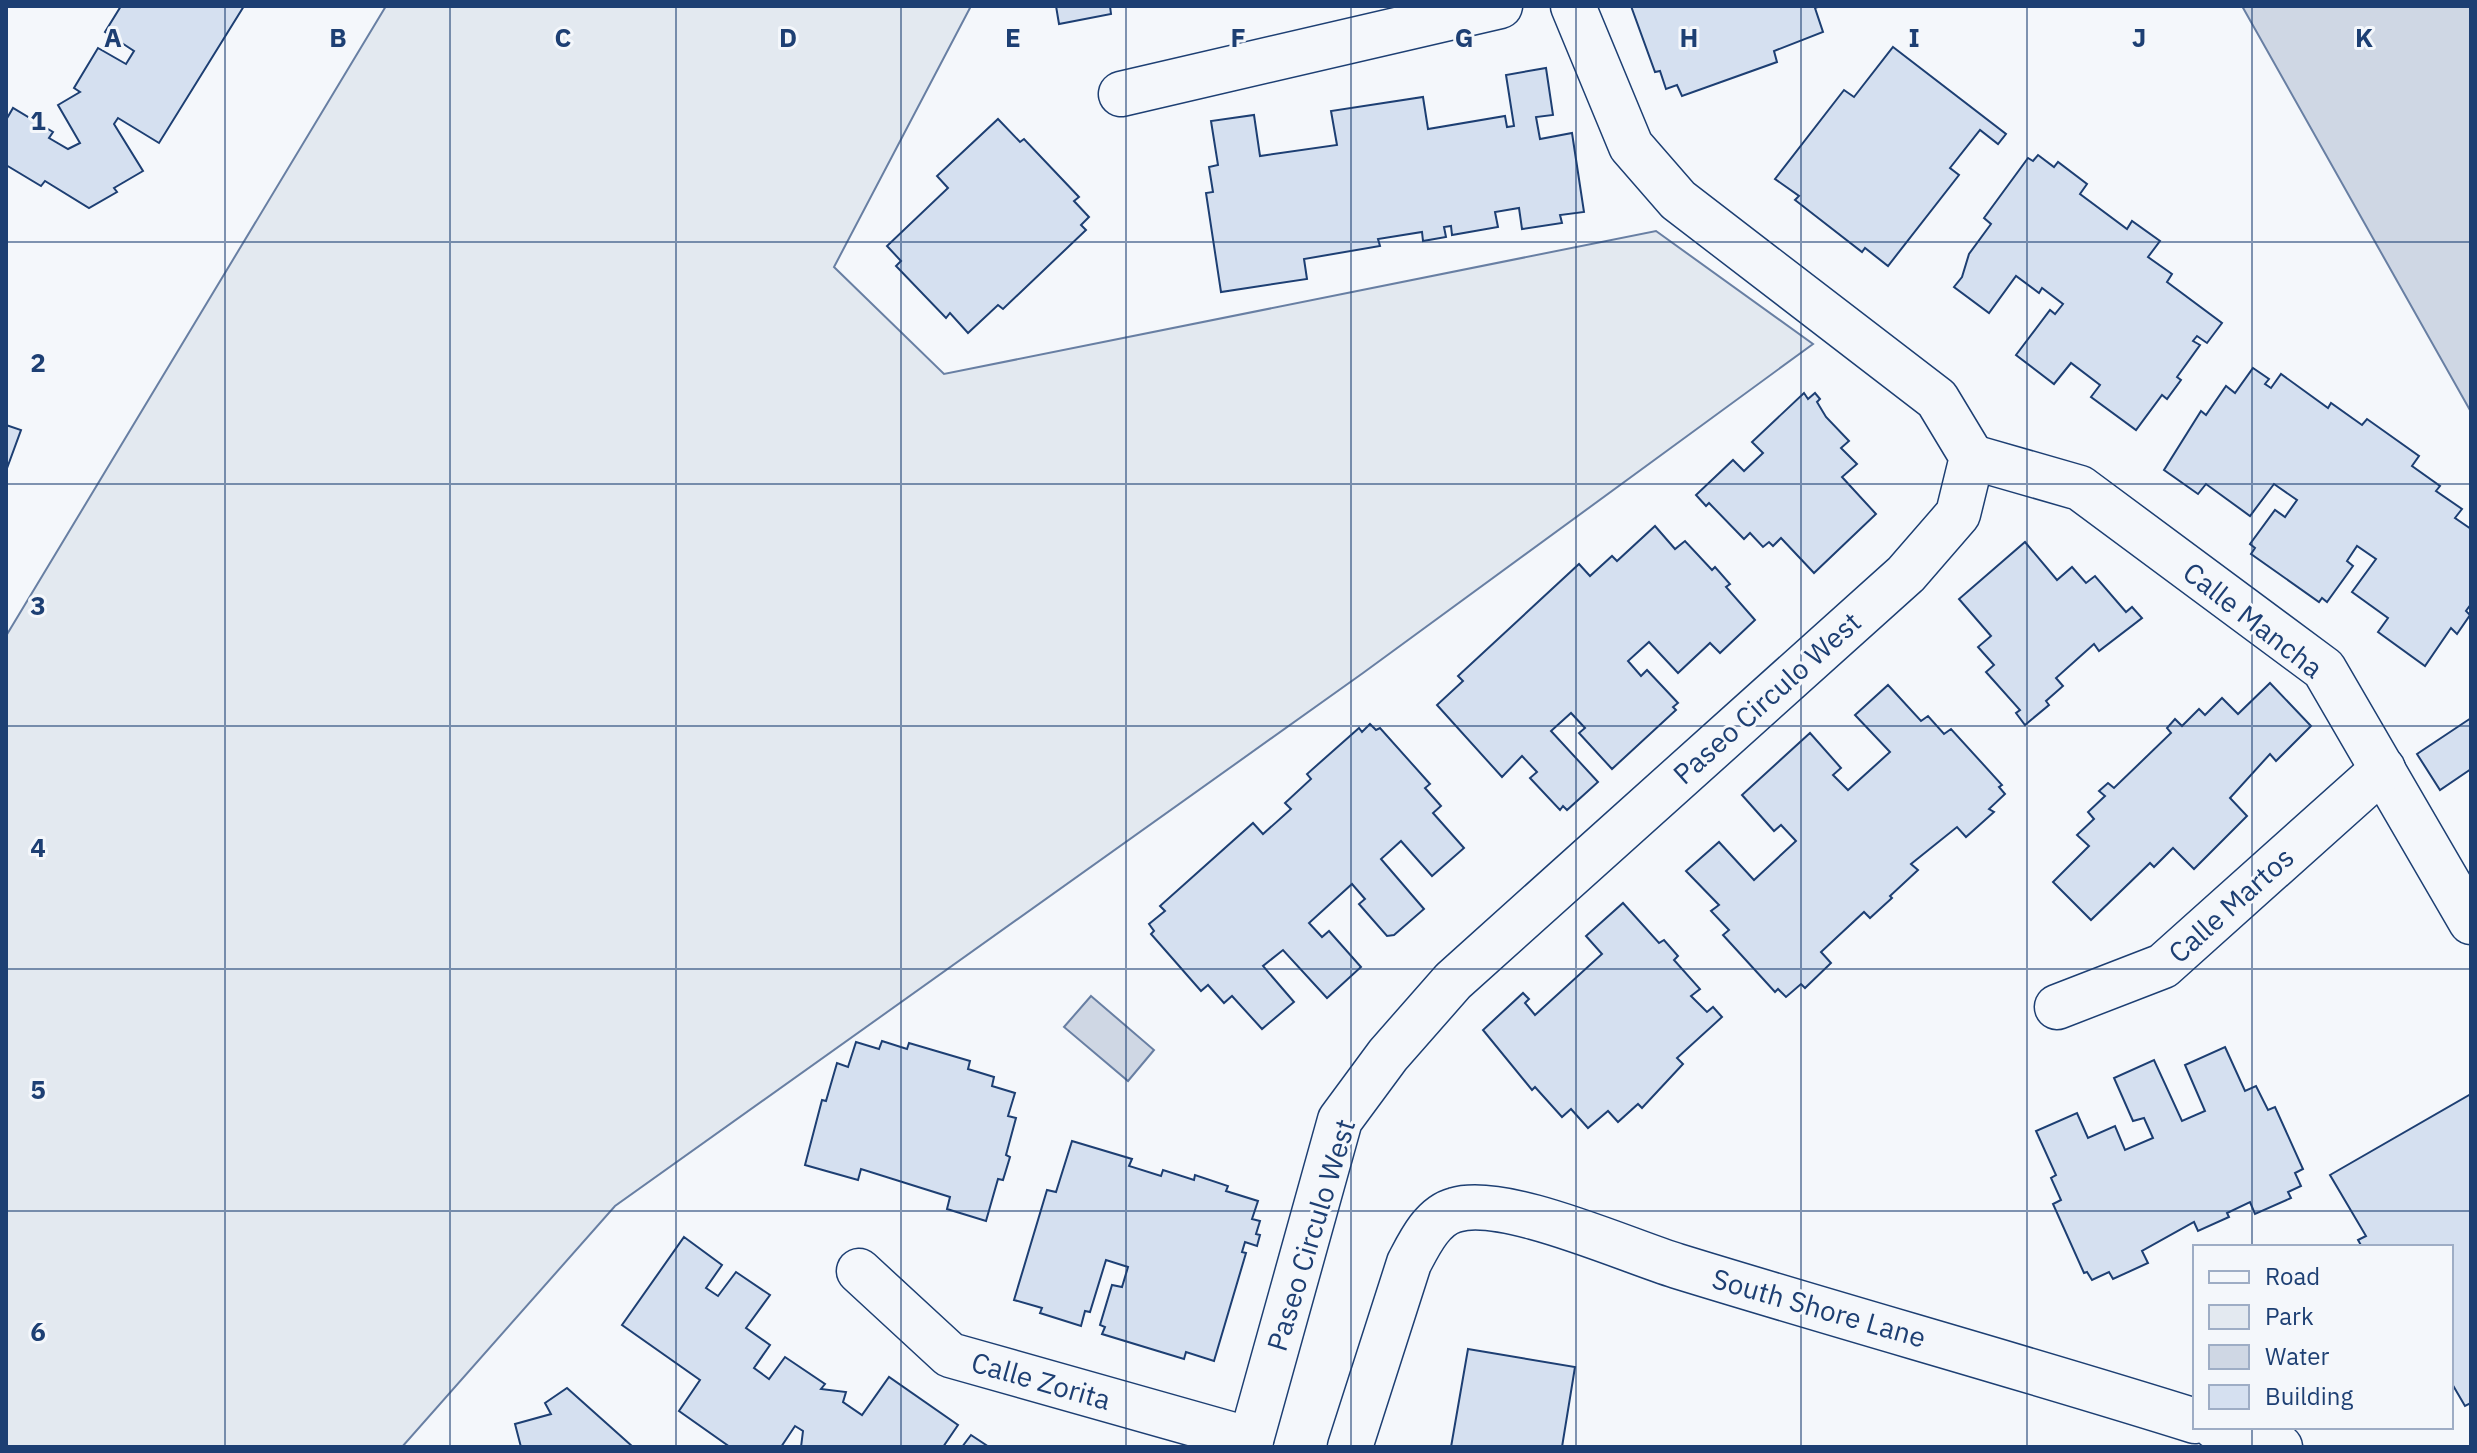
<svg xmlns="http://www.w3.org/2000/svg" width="2477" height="1453" font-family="'IBM Plex Sans',sans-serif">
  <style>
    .green { fill: #e3e9f0; stroke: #687fa3; stroke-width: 2 }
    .water { fill: #cfd7e4; stroke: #687fa3; stroke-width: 2 }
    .building { fill: #d5e0f0; stroke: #1d3f73; stroke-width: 2 }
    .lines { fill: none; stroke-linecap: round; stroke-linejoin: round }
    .minor-casing { stroke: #1d3f73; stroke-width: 47 }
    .minor { stroke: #f4f7fb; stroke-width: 44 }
    .grid { fill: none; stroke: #1d3f73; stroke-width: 2; stroke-opacity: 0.55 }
    .labels { text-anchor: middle; stroke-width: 6; stroke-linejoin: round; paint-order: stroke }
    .street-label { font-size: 28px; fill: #1d3f73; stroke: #f4f7fb }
    .grid-label { font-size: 26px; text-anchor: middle; font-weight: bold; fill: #1d3f73; stroke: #f4f7fb; stroke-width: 6; stroke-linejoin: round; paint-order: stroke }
  </style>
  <rect width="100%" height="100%" fill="#f4f7fb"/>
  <polygon class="green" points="386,6 971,6 834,267 944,374 1656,231 1813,344 1363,673 615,1206 402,1447 6,1447 6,636"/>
  <g class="water">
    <polygon points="2242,6 2471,6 2471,412"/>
    <polygon points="1091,996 1154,1050 1128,1081 1064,1027"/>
  </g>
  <g class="building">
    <polygon points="121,6 244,6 159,143 118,118 114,124 143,171 114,188 117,192 89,208 45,181 41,186 6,165 6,120 13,108 53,132 49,138 68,149 80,143 58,105 80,92 74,88 98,48 126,64 134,51 105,32"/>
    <polygon points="1056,6 1110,6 1111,14 1059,24"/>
    <polygon points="1631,6 1820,6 1815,8 1823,32 1774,51 1777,62 1682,96 1677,85 1666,89 1660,71 1655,72"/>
    <polygon points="1893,47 2006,134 1998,144 1980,130 1950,168 1959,175 1888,266 1865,248 1862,252 1795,200 1799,196 1775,179 1844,90 1854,97"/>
    <polygon points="1546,68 1553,115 1536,117 1540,139 1572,133 1584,212 1560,215 1562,223 1522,229 1519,208 1495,212 1498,227 1452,235 1451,226 1444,227 1446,237 1423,241 1422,232 1378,239 1380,246 1304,259 1307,279 1221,292 1206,193 1213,192 1209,167 1218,165 1211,121 1254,115 1260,156 1337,145 1331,111 1423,97 1428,129 1505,116 1507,127 1514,126 1506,75"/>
    <polygon points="998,119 1020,142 1024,139 1079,197 1074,201 1089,217 1081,225 1086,230 1003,309 998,305 968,333 950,313 946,318 896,266 901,261 887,246 948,188 937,176"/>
    <polygon points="2038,155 2054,167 2058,162 2087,184 2080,194 2127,229 2132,221 2160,241 2148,257 2172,274 2167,282 2222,323 2207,343 2197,336 2193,341 2200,345 2177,377 2181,380 2167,399 2162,395 2136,430 2091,397 2100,385 2071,363 2054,384 2016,355 2050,310 2055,314 2063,304 2042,288 2039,293 2016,276 1989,313 1954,287 1962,277 1969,254 1991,224 1984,218 2028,158 2033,161"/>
    <polygon points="2253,368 2269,379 2265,384 2271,388 2281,374 2328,408 2331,403 2362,425 2367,419 2419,456 2412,466 2440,486 2436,491 2462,509 2455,518 2471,529 2471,604 2466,611 2470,615 2457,634 2451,628 2425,666 2378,632 2388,618 2352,592 2376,559 2357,546 2347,561 2353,566 2327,602 2322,598 2319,602 2251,554 2255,548 2250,544 2275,510 2285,517 2297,500 2274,484 2250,516 2206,484 2198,494 2164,470 2201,411 2206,415 2226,386 2235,393"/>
    <polygon points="1804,393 1808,399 1815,393 1820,399 1817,402 1826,417 1849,441 1841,448 1857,464 1842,477 1876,514 1814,573 1781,538 1773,546 1769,542 1763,547 1750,533 1744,539 1709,503 1706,506 1696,495 1733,460 1744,471 1763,453 1752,442"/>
    <polygon points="6,425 21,430 6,471"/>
    <polygon points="1655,526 1675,549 1685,541 1712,570 1715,567 1730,584 1726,587 1755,620 1720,653 1710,643 1678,673 1649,642 1628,661 1641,676 1647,670 1678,703 1673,707 1676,710 1612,769 1579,733 1585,728 1571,713 1551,731 1598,782 1567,810 1563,806 1560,810 1530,778 1537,772 1522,756 1502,777 1437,705 1463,681 1458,676 1579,564 1590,576 1612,556 1617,561"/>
    <polygon points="2025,542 2057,580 2072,567 2086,583 2095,576 2126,612 2132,607 2142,618 2099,651 2094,644 2056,678 2063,686 2046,701 2049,705 2025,725 2016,713 2020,710 1986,672 1994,665 1978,647 1991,636 1959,599"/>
    <polygon points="2270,683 2311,726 2276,761 2270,754 2230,798 2247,816 2194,869 2173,848 2154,867 2150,863 2091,920 2053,882 2089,846 2077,835 2094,819 2088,812 2105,796 2099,791 2108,783 2114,788 2171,733 2167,728 2175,719 2182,726 2199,709 2205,715 2222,698 2238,714"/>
    <polygon points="1888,685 1921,721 1928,716 1944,734 1951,729 2002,785 1999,787 2005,794 1989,809 1994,812 1966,837 1957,827 1911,864 1918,870 1890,896 1892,898 1870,918 1864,912 1821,952 1831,963 1805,988 1801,984 1786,997 1778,989 1775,992 1723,935 1729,930 1711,911 1719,905 1686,871 1719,842 1754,880 1796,841 1781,825 1774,831 1742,795 1810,733 1841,768 1833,775 1848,790 1890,752 1855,715"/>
    <polygon points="2471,718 2471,769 2440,790 2417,754"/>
    <polygon points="1370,724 1376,730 1380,728 1430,784 1425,788 1441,806 1433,813 1464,848 1432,876 1401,841 1381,859 1424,909 1394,935 1387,936 1359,904 1365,899 1352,884 1309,923 1322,937 1329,931 1361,967 1327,998 1283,950 1263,966 1294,1002 1262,1029 1232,996 1224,1003 1208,985 1201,991 1151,934 1154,931 1149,924 1165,911 1160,906 1253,823 1263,834 1291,809 1285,803 1311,779 1307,774 1359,728 1362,732"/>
    <polygon points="1623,903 1659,943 1664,940 1678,956 1674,960 1700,989 1691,996 1707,1012 1713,1007 1722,1017 1677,1058 1683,1064 1642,1108 1638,1104 1618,1122 1608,1111 1588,1128 1571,1109 1562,1117 1535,1087 1532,1090 1483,1030 1523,993 1529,999 1525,1003 1535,1015 1602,954 1586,936"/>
    <polygon points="882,1041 907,1049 909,1043 970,1061 968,1069 994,1077 992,1086 1015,1093 1008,1116 1016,1118 1006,1155 1010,1157 1003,1180 998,1179 986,1221 947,1209 950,1197 861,1169 858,1180 805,1165 822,1100 826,1101 837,1063 848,1067 856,1042 879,1049"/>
    <polygon points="2225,1047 2245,1091 2256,1086 2268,1110 2275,1107 2303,1169 2295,1173 2301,1186 2288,1192 2291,1198 2255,1214 2250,1202 2227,1213 2229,1217 2198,1231 2194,1222 2142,1251 2148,1263 2113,1279 2109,1272 2092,1280 2087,1272 2084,1273 2053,1204 2061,1200 2051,1178 2056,1175 2036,1131 2077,1113 2088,1138 2115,1126 2125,1150 2153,1138 2144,1118 2133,1121 2114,1078 2154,1060 2182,1121 2205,1111 2185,1065"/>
    <polygon points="2471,1094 2471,1403 2465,1406 2451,1382 2451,1247 2362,1247 2358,1240 2366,1236 2330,1175"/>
    <polygon points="1072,1141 1132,1159 1129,1166 1161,1176 1163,1170 1194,1180 1195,1175 1228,1186 1226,1191 1258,1201 1252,1219 1260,1221 1256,1234 1260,1235 1257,1246 1245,1242 1242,1252 1246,1253 1214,1361 1186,1352 1184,1359 1102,1334 1105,1327 1100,1325 1112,1285 1122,1287 1128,1267 1106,1260 1090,1312 1085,1311 1081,1326 1040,1313 1042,1308 1014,1300 1047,1190 1056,1192"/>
    <polygon points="684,1237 722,1265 706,1288 718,1296 736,1272 770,1295 746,1328 770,1345 754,1368 769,1379 785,1357 825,1384 821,1389 846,1392 843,1402 862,1415 889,1377 958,1425 943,1447 801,1447 803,1431 795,1426 781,1447 730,1447 679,1411 700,1380 622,1325"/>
    <polygon points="1468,1349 1575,1367 1562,1447 1451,1447"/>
    <polygon points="567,1388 633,1447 521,1447 515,1424 551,1414 545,1403"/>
    <polygon points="971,1435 989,1447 962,1447"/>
  </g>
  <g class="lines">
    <defs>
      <g id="minor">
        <polyline points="1121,94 1500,6"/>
        <polyline points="1972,457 2080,488 2324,669 2471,922"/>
        <polyline points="2057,1007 2163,966 2383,769"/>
        <polyline points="859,1271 950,1355 1251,1440"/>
        <polyline points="2215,1427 2280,1447"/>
        <polyline points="1249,1447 1340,1120 1388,1055 1453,981 1906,574 1958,514 1972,457 1937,399 1678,200 1631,146 1573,6"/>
        <path d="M1350 1447 1409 1263C1419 1244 1432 1216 1455 1210 1504 1195 1625 1250 1677 1266 1849 1319 2023 1367 2195 1421"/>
      </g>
    </defs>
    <use href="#minor" class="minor-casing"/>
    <use href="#minor" class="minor"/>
  </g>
  <path class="grid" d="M225 6V1447M450 6V1447M676 6V1447M901 6V1447M1126 6V1447M1351 6V1447M1576 6V1447M1801 6V1447M2027 6V1447M2252 6V1247M6 242H2471M6 484H2471M6 726H2471M6 969H2471M6 1211H2471M2252 1427V1447"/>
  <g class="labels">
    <g class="street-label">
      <text transform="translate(2253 620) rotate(38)" y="10">Calle Mancha</text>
      <text transform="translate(1767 698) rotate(-42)" y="10">Paseo Circulo West</text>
      <text transform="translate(2231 905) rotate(-42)" y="10">Calle Martos</text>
      <text transform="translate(1311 1235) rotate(-73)" y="10">Paseo Circulo West</text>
      <text transform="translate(1819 1308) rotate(16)" y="10">South Shore Lane</text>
      <text transform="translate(1041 1381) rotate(16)" y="10">Calle Zorita</text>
    </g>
  </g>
  <g class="grid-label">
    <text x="113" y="47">A</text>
    <text x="338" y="47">B</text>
    <text x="563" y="47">C</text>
    <text x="788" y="47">D</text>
    <text x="1013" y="47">E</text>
    <text x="1238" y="47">F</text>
    <text x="1464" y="47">G</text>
    <text x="1689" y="47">H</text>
    <text x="1914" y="47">I</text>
    <text x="2139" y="47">J</text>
    <text x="2364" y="47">K</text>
    <text x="38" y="130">1</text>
    <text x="38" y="372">2</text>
    <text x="38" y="615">3</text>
    <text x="38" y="857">4</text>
    <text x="38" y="1099">5</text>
    <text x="38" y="1341">6</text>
  </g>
  <rect width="2477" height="1453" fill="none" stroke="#1d3f73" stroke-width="16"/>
  <rect x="2193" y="1245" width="260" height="184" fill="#f4f7fb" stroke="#9eadc5" stroke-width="2"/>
  <rect x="2209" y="1271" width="40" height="12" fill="#f4f7fb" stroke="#9eadc5" stroke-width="2"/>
  <text x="2265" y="1285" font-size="24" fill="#1d3f73">Road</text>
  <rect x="2209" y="1305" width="40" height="24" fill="#e3e9f0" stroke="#9eadc5" stroke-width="2"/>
  <text x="2265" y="1325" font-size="24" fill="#1d3f73">Park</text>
  <rect x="2209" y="1345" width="40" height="24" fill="#cfd7e4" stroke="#9eadc5" stroke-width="2"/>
  <text x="2265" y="1365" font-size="24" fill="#1d3f73">Water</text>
  <rect x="2209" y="1385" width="40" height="24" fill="#d5e0f0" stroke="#9eadc5" stroke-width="2"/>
  <text x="2265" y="1405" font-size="24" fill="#1d3f73">Building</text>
</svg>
